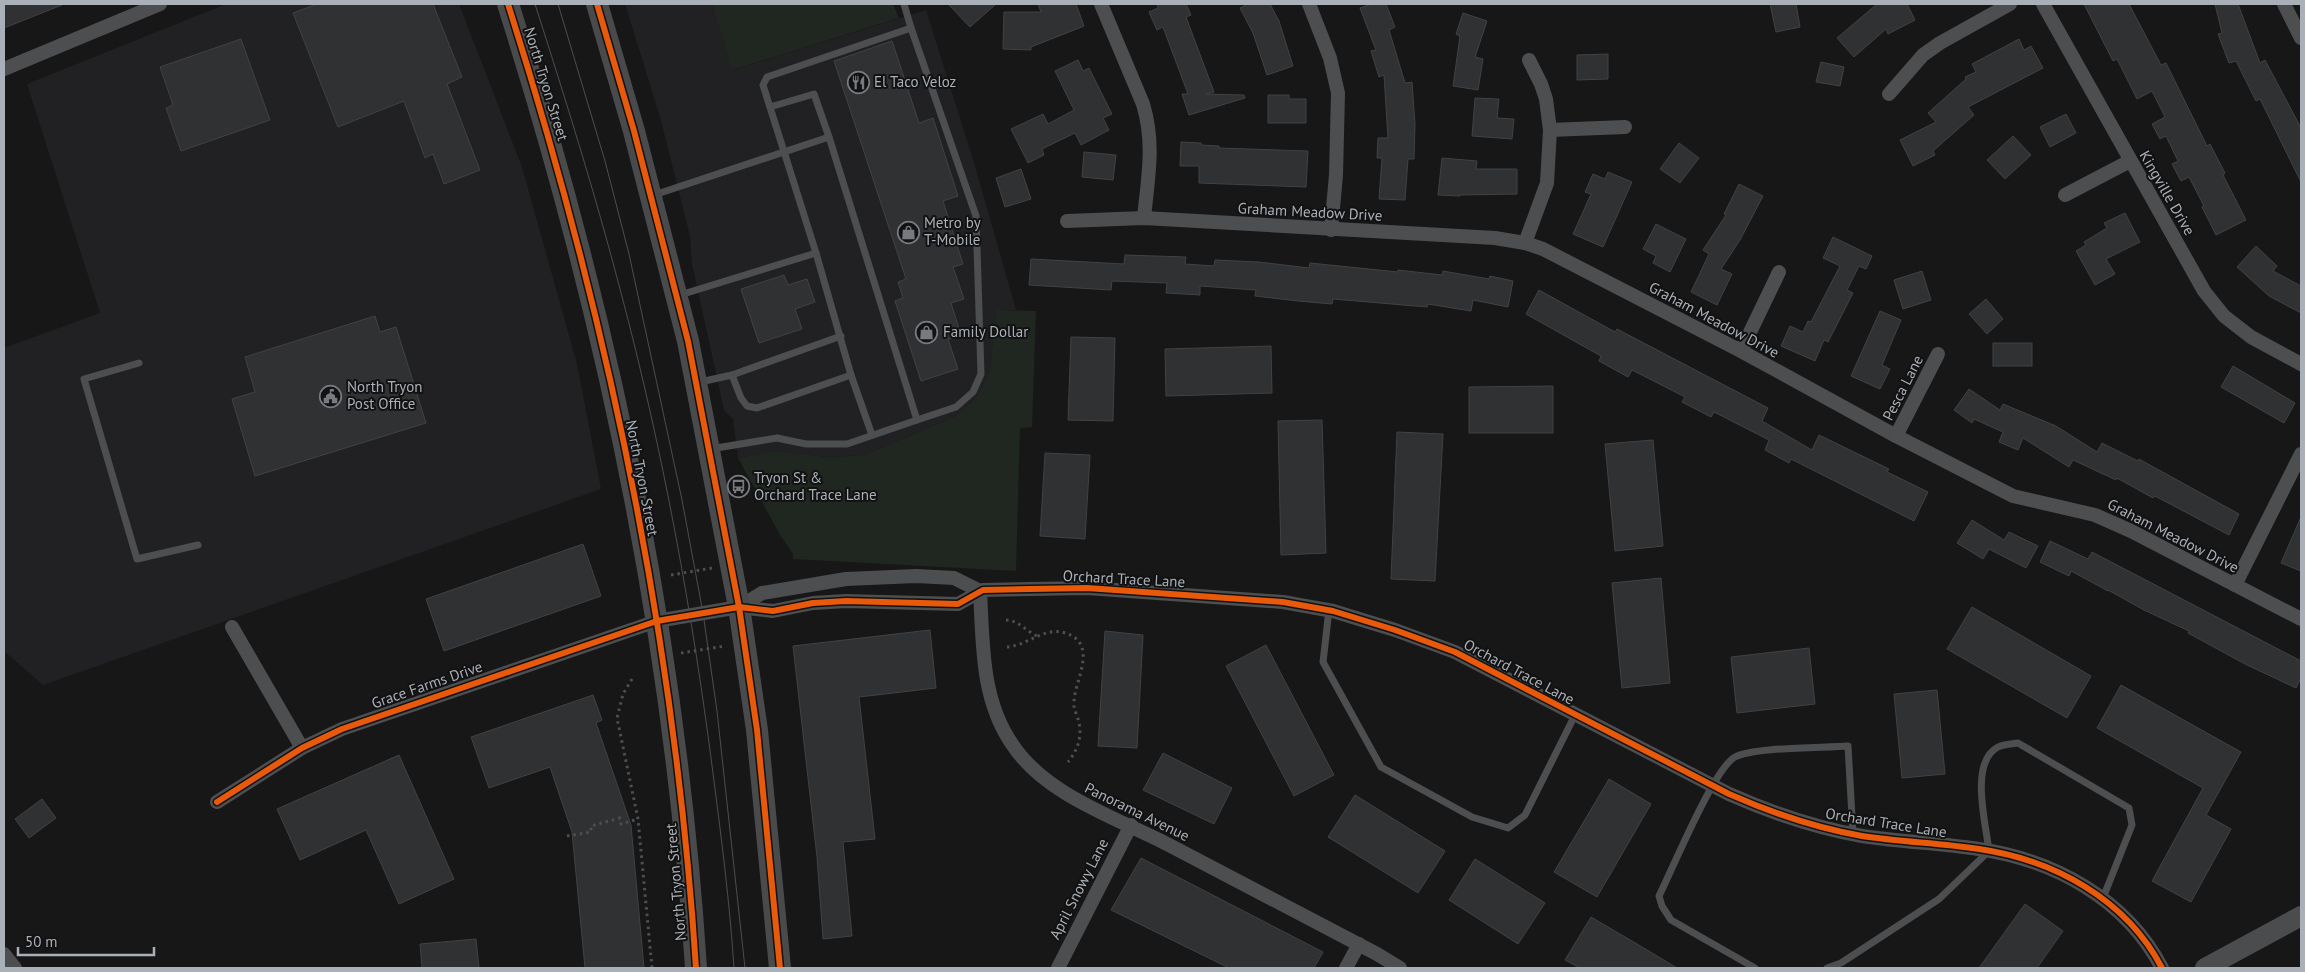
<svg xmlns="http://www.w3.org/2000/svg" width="2305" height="972" font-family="'PT Sans',sans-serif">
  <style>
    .built { fill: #212123 }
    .green { fill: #202620 }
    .building { fill: #303132; stroke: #404244 }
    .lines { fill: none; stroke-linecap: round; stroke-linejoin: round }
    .path { stroke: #4d4f51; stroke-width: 3; stroke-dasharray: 2.5 4; stroke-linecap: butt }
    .lane { stroke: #4c4e50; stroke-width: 7 }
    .street { stroke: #4c4e50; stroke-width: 14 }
    .secondary { stroke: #4b4c4e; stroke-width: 20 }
    .primary { stroke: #494a4c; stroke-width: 22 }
    .tram { stroke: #4c4d4f; stroke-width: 1 }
    .cycleway-casing { stroke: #121213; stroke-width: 9 }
    .cycleway { stroke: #e8590c; stroke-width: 6 }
    .labels { text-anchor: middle; stroke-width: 4; stroke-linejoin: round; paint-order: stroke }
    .poi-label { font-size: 15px; fill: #aab0b7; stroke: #121213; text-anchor: start }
    .street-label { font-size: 15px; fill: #aab0b7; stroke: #121213 }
  </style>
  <rect width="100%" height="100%" fill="#171718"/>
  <g class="built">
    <polygon points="226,4 459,4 522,167 577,364 601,489 43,685 4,651 4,348 100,313 27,84"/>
    <polygon points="625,4 712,4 733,70 926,10 975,166 1016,310 996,310 990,370 976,398 954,417 864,455 828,457 775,451 738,458 733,419 724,410 692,264 690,236 660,117"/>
  </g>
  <g class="green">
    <polygon points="712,4 893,4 899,18 732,70"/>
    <polygon points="996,310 1036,311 1032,427 1020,428 1016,571 793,559 793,554 780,535 738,458 775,451 828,457 864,455 954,417 976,398 990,370"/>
  </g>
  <g class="building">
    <polygon points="4,4 62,4 62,5 4,28"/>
    <polygon points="317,4 433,4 462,77 447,84 480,170 444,184 433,154 425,158 404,101 338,127 293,13"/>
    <polygon points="948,4 996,4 970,27"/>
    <polygon points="1038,4 1076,4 1084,26 1031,47 1031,50 1003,49 1004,12 1041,12"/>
    <polygon points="1157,4 1186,4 1191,15 1186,17 1214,92 1206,94 1244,95 1245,98 1189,115 1182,94 1188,94 1163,27 1157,30 1149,12 1158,8"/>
    <polygon points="1248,4 1270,4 1279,21 1293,66 1267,75 1253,33 1240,8"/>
    <polygon points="1372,4 1386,4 1395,27 1389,30 1405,83 1412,82 1415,124 1414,159 1408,159 1405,200 1379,199 1382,158 1377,158 1378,138 1388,138 1384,75 1379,77 1371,51 1376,50 1360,8"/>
    <polygon points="1770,4 1796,4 1800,27 1776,32"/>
    <polygon points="1877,4 1907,4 1915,20 1888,34 1886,29 1854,57 1837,38"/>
    <polygon points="2084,4 2129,4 2161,65 2166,63 2207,146 2210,144 2225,173 2223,175 2246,220 2216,235 2202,207 2204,206 2189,177 2181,181 2172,164 2178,161 2166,136 2160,139 2152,124 2165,117 2152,91 2137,99 2117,59 2113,61"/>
    <polygon points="2215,4 2238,4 2260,63 2265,60 2301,128 2301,182 2260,99 2256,101 2236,61 2229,63 2218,34 2222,33"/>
    <polygon points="1463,13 1487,21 1475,57 1483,59 1478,90 1453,86 1460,36 1456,34"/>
    <polygon points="241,39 270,120 181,151 166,108 173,105 160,67"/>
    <polygon points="2019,39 2024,50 2031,46 2043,68 1968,107 1974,115 1933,151 1935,155 1913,166 1900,140 1936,122 1928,113 1966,79 1965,77 1976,72 1972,64"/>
    <polygon points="892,41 919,123 933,118 958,196 943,201 963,264 953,267 964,299 951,303 961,335 948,339 958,369 921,381 895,301 903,298 898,282 906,279 834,61"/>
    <polygon points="1608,54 1608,79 1577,80 1577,55"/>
    <polygon points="1078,60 1083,71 1089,68 1112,114 1103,118 1109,130 1081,145 1075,133 1042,149 1044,155 1028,163 1011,129 1043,114 1048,124 1074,110 1055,71"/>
    <polygon points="1821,62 1844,67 1840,86 1816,82"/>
    <polygon points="1268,95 1289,95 1289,99 1306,99 1306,123 1268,123"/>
    <polygon points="1475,98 1499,99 1497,118 1514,119 1512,139 1472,136"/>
    <polygon points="2066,114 2076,133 2050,147 2040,127"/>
    <polygon points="2013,136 2031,155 2005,179 1987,160"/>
    <polygon points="1181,142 1201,143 1201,145 1219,146 1219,148 1308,151 1306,187 1199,183 1199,166 1180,166"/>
    <polygon points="1679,143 1699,158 1680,183 1660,169"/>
    <polygon points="1084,152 1116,155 1113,180 1082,177"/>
    <polygon points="1442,158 1477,161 1476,169 1517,169 1517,194 1460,195 1460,196 1438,195"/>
    <polygon points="1021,169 1031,199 1005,207 996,178"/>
    <polygon points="1608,172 1632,182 1603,247 1573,234 1591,194 1585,192 1593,174 1605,179"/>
    <polygon points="1739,184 1763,196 1740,240 1721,269 1732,274 1717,305 1691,292 1709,254 1703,250 1726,215 1724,214"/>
    <polygon points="2125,213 2140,242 2106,259 2115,274 2095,285 2076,251 2086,245 2084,242 2107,228 2104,223"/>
    <polygon points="1656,224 1686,239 1670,272 1653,263 1656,256 1643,249"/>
    <polygon points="1833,237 1872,256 1866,269 1859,266 1847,290 1853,293 1828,342 1824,340 1815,361 1781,346 1790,326 1803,332 1808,321 1811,322 1840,266 1823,258"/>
    <polygon points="2256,246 2277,266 2273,271 2301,286 2301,313 2269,296 2237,267"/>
    <polygon points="1125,255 1186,257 1185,264 1214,266 1215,260 1259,262 1309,268 1310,263 1398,272 1398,270 1442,275 1443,271 1489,279 1490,276 1513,281 1508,307 1473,300 1471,311 1428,304 1427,307 1333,299 1332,304 1298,301 1255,296 1256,290 1200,286 1200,295 1166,293 1167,283 1112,281 1111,290 1029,285 1031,259 1124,264"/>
    <polygon points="1922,271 1931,300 1903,309 1894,280"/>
    <polygon points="784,275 788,285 807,279 815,302 795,309 802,329 759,343 741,289"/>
    <polygon points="1539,290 1615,332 1617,329 1768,408 1762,421 1812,450 1819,435 1889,469 1887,472 1928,492 1914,521 1791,459 1789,463 1765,450 1769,440 1714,412 1711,417 1682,402 1685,397 1632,370 1628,377 1599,361 1601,356 1526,314"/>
    <polygon points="1986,299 2003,319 1987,334 1969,314"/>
    <polygon points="1880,311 1901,320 1882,365 1890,369 1880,389 1851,376"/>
    <polygon points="375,316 380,332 396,327 426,423 255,476 232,399 255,392 245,357"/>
    <polygon points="1071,337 1115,338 1113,421 1068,420"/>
    <rect x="1993" y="343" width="39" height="23"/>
    <polygon points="1271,346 1272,393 1166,396 1165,349"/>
    <polygon points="2233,366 2295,403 2284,423 2221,387"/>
    <polygon points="1553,386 1553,433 1469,433 1469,387"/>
    <polygon points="1969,389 2000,410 2003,404 2056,426 2097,452 2102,443 2138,461 2139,459 2239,514 2229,535 2155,496 2153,498 2117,478 2116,480 2073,460 2069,467 2023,438 2018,450 1999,442 2003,432 1974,419 1972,423 1954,410"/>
    <polygon points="1322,420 1326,553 1281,555 1278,421"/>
    <polygon points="1397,432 1443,434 1435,581 1391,579"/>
    <polygon points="1653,440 1663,546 1615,551 1605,444"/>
    <polygon points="1045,453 1090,455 1085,539 1040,536"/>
    <polygon points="2301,517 2301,571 2281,563"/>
    <polygon points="1972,520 2004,540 2009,532 2038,546 2026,568 1989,549 1983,559 1957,543"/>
    <polygon points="2050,541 2088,559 2092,552 2301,661 2301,678 2296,688 2245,664 2188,633 2189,631 2144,610 2108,590 2108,591 2071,571 2069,576 2040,562"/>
    <polygon points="583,544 601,596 444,651 426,599"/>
    <polygon points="1661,578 1670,683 1622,688 1612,583"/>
    <polygon points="1972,607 2091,676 2067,718 1947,649"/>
    <polygon points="930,630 936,688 859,697 875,839 843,842 852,936 823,939 817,857 793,646"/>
    <polygon points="1105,631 1143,635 1137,748 1098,746"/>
    <polygon points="1266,645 1334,775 1294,796 1226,666"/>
    <polygon points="1809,648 1815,704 1737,713 1731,657"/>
    <polygon points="2121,685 2241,752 2206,815 2231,829 2191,902 2152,881 2203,788 2097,728"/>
    <polygon points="1937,690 1945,774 1902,778 1894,694"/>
    <polygon points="593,695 602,720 596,723 631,825 644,968 585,968 572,832 550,767 489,788 471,737"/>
    <polygon points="1163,753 1232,788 1214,824 1143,790"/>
    <polygon points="399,755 454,879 399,904 366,830 300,860 277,809"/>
    <polygon points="1609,779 1651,804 1597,897 1554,872"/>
    <polygon points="1355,795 1445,851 1418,893 1328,837"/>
    <polygon points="42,799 56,818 29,838 15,819"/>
    <polygon points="1141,858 1323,952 1314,968 1229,968 1111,910"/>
    <polygon points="1475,859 1545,903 1518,944 1449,900"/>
    <polygon points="2025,904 2063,931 2037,968 1979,968"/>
    <polygon points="1591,917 1637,944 1677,968 1580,968 1565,960"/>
    <polygon points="476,939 479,968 422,968 420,944"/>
  </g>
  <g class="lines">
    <g class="path">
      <polyline points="671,575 712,568"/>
      <path d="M1006 620C1018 620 1026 631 1037 636"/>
      <path d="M1007 647C1027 646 1045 626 1065 633 1099 643 1075 680 1074 701 1073 707 1076 713 1078 719 1083 735 1078 750 1068 762"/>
      <polyline points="681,653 725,646"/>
      <polyline points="632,679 623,694 617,718 638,819 652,968"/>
      <polyline points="567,836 591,832 591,826 620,818 621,824 638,819"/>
    </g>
    <g class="lane">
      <polyline points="911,28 976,216 981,374 973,392 956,407 917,420"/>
      <polyline points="770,107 814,94 829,137"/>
      <polyline points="654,195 829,137 917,420 847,444 806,444 777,438 710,449"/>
      <polyline points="816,253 851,375"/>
      <polyline points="680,295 816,253 763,85 767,77 911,28 904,4"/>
      <polyline points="139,363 84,379 137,559 198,545"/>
      <polyline points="732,375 841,336"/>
      <polyline points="700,382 732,375 741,398 747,406 757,408 851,375 872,435"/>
      <polyline points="1329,610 1323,662 1381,767 1472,817 1508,828 1525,815 1575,715"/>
      <path d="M1755 968 1671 920 1662 906 1659 896C1672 870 1714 768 1735 757 1753 747 1824 748 1848 746L1853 834"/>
      <path d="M1827 968 1841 963 1939 899 1989 851C1986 824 1969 762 1998 747 2004 744 2012 744 2018 743L2129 808 2132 825 2103 898"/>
    </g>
    <g class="street">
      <path d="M1101 4 1143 104C1155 144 1148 177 1144 218"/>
      <polyline points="1309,4 1330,58 1338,93 1336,175 1331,230"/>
      <polyline points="2043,4 2204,291 2224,316 2251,337 2301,364"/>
      <polyline points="2284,4 2301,38"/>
      <polyline points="4,69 160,4"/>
      <polyline points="1889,94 1923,55 1940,43 2010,4"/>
      <polyline points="1550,130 1625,127"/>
      <polyline points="2065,195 2130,161"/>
      <polyline points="1067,221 1144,218 1495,238 1525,243 1543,249 1741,351 1896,436 2013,496 2095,515 2131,531 2301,619"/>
      <polyline points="1525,243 1547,183 1550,130 1546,99 1541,84 1529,60"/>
      <polyline points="1741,351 1779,272"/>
      <polyline points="1896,436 1938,354"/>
      <polyline points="2235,585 2301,454"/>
      <path d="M980 591C983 644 981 699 1012 744 1045 795 1117 818 1169 845 1239 882 1308 918 1377 954L1400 968"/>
      <polyline points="739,607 762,593 846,579 916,576 954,578 980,591"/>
      <polyline points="232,627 302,748"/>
      <path d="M217 802 302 748 342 729 657 621 739 607 773 611 813 603 846 601 958 604 983 590 1087 588 1283 602 1333 611 1395 630 1455 652 1729 794C1772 813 1816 828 1862 836 1901 842 1940 843 1979 849 2054 860 2126 899 2162 968"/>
      <polyline points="4,954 15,968"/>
      <polyline points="1058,968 1131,825"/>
      <polyline points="1346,968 1359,944"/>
    </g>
    <polyline class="secondary" points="2205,968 2301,916"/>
    <g class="primary">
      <path d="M508 4C607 315 675 642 696 968"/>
      <polyline points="597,4 634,131 688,341 739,607 757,730 780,968"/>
    </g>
    <g class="tram">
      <path d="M535 4C565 98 595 193 620 289 663 450 693 615 714 781 722 843 730 906 734 968"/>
      <polyline points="558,4 605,161 629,254 682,500 703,613 717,711 745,968"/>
    </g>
    <defs>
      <g id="cycleway">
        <path d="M508 4C607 315 675 642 696 968"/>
        <polyline points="597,4 634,131 688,341 739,607 757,730 780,968"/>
        <path d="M217 802 302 748 342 729 657 621 739 607 773 611 813 603 846 601 958 604 983 590 1087 588 1283 602 1333 611 1395 630 1455 652 1729 794C1772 813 1816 828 1862 836 1901 842 1940 843 1979 849 2054 860 2126 899 2162 968"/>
      </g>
    </defs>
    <use href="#cycleway" class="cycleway-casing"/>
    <use href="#cycleway" class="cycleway"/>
  </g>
  <defs>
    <symbol id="restaurant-ring" viewBox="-11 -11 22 22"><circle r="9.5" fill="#121213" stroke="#777a7f" stroke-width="1.5"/><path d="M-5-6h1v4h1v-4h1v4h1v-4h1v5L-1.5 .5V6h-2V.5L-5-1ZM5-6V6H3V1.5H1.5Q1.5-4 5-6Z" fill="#777a7f"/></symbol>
    <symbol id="shop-ring" viewBox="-11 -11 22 22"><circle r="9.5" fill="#121213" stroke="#777a7f" stroke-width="1.5"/><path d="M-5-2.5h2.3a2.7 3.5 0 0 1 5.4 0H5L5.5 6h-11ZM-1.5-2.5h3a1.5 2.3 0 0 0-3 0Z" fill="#777a7f"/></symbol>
    <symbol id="civic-ring" viewBox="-11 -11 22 22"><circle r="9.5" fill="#121213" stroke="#777a7f" stroke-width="1.5"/><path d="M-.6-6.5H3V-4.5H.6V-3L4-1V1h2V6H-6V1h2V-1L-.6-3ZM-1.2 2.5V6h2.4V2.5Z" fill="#777a7f"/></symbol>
    <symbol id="bus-ring" viewBox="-11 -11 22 22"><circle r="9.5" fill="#121213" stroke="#777a7f" stroke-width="1.5"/><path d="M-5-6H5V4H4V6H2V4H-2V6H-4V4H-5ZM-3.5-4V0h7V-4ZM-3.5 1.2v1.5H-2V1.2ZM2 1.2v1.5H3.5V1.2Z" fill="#777a7f"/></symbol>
  </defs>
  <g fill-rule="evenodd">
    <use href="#restaurant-ring" x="846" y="70" width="25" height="25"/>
    <use href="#shop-ring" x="896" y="220" width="25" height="25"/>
    <use href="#shop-ring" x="914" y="320" width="25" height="25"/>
    <use href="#civic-ring" x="318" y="384" width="25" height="25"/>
    <use href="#bus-ring" x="726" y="474" width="25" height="25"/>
  </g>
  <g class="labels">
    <g class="poi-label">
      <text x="874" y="87">El Taco Veloz</text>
      <text x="924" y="228">Metro by<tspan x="924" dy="17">T-Mobile</tspan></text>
      <text x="943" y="337">Family Dollar</text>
      <text x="347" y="392">North Tryon<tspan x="347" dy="17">Post Office</tspan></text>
      <text x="754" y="483">Tryon St &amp;<tspan x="754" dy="17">Orchard Trace Lane</tspan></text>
    </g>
    <g class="street-label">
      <text transform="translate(546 84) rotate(73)" y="5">North Tryon Street</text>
      <text transform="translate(2167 193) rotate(60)" y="5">Kingville Drive</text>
      <text transform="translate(1310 212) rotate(3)" y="5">Graham Meadow Drive</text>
      <text transform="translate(1714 320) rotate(28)" y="5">Graham Meadow Drive</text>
      <text transform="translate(1903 388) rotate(-63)" y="5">Pesca Lane</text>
      <text transform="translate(642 478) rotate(79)" y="5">North Tryon Street</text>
      <text transform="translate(2173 536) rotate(27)" y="5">Graham Meadow Drive</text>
      <text transform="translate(1124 579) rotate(3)" y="5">Orchard Trace Lane</text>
      <text transform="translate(1519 672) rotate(28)" y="5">Orchard Trace Lane</text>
      <text transform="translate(427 685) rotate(-19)" y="5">Grace Farms Drive</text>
      <text transform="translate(1137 812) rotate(26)" y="5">Panorama Avenue</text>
      <text transform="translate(1886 823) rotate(9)" y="5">Orchard Trace Lane</text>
      <text transform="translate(676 882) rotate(-95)" y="5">North Tryon Street</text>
      <text transform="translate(1079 889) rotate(-63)" y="5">April Snowy Lane</text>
    </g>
  </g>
  <rect width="2305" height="972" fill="none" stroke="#aab0b7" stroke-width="10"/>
  <path d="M18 947v8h136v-8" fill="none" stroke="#aab0b7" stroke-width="2.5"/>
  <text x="25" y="947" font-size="15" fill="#aab0b7" stroke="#121213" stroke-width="4" paint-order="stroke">50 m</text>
</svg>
